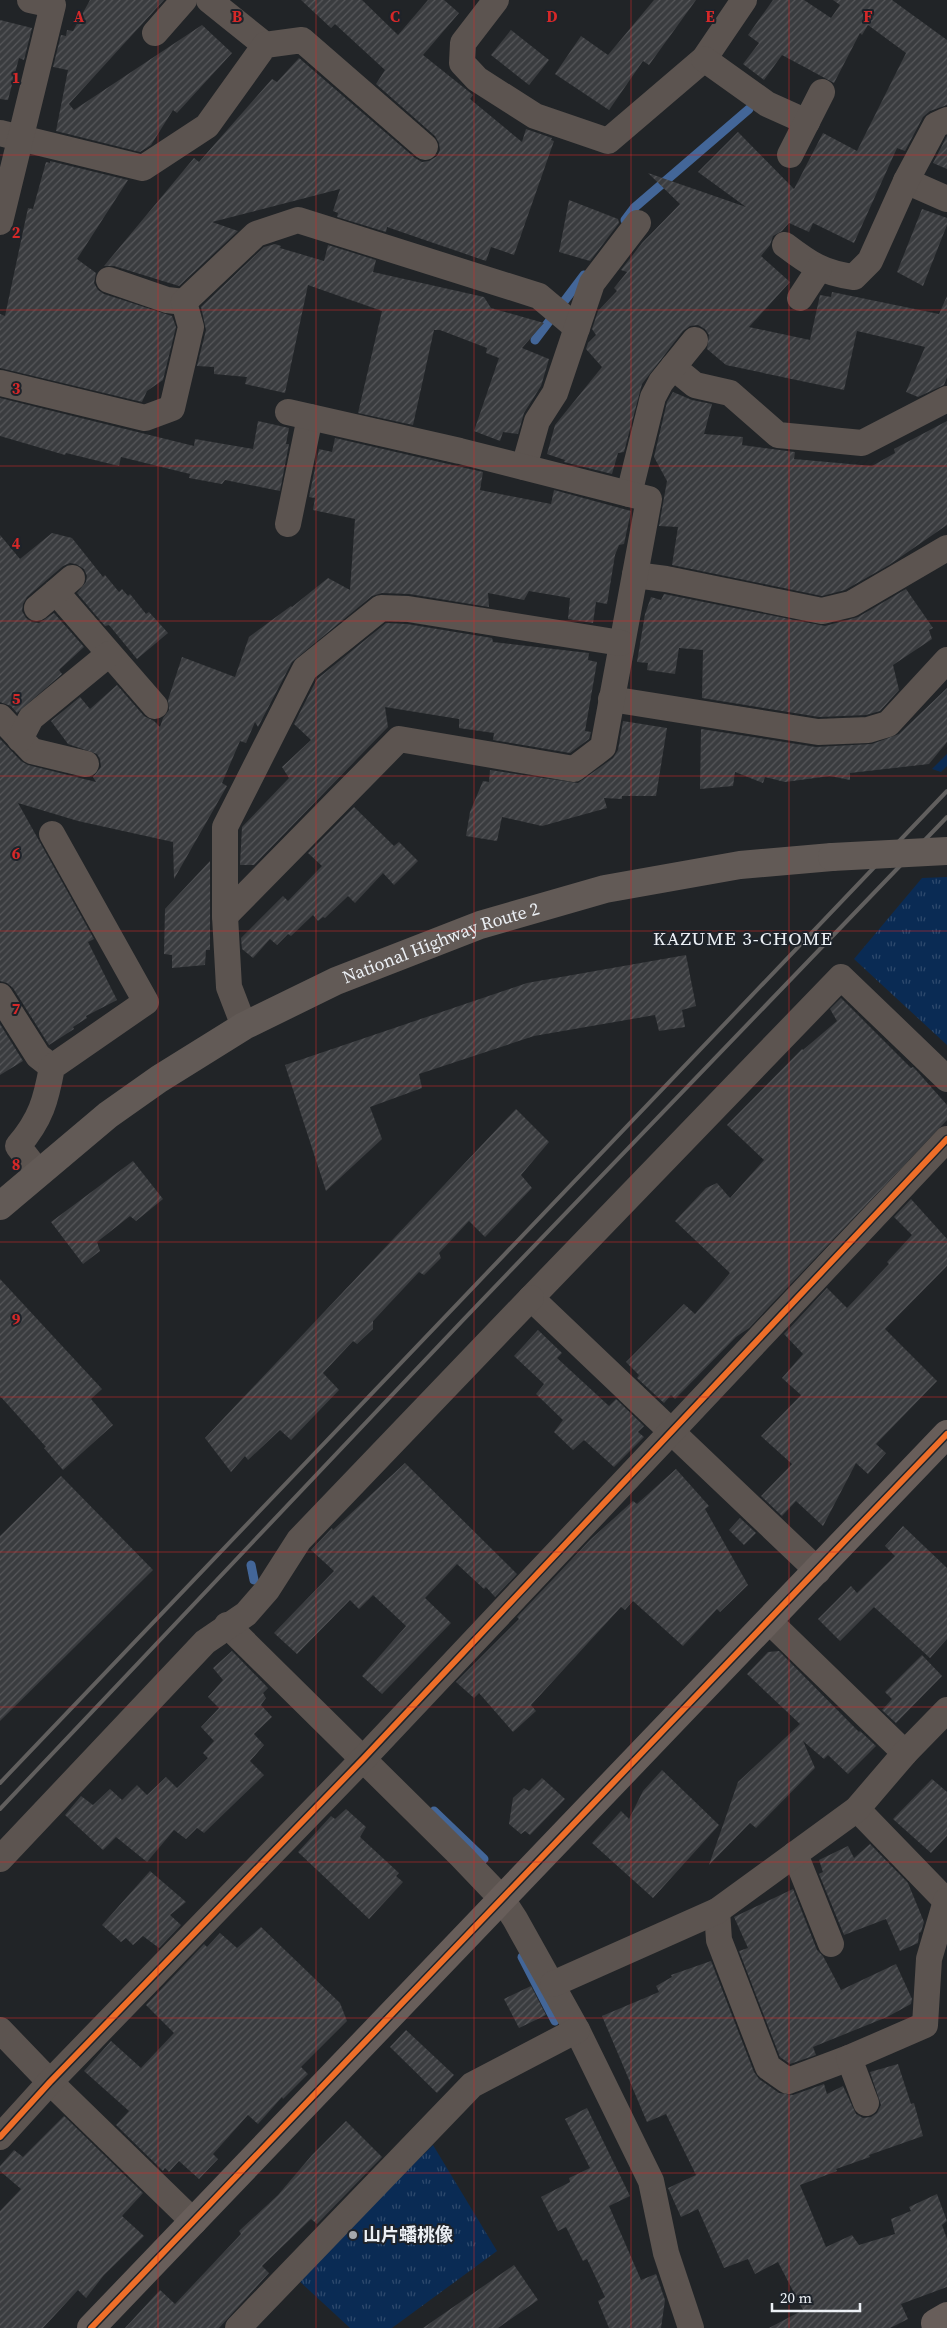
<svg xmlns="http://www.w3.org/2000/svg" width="947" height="2328" font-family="'Source Serif 4','Noto Sans JP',serif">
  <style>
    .grass { fill: url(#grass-tufts) }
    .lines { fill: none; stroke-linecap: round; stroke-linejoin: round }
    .stream { stroke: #436698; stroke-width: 9 }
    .building { fill: url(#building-hatch) }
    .street { stroke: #5c5450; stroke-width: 26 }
    .secondary { stroke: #685e5a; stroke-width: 28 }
    .highway { stroke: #625a56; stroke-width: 28 }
    .rail { stroke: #615f5e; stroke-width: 4 }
    .highway-bridge { stroke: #625a56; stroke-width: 28 }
    .cycleway-casing { stroke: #1e232a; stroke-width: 9 }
    .cycleway { stroke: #ee6e29; stroke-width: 6 }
    .grid { fill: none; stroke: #d62828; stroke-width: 1; stroke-opacity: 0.55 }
    .poi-dot { fill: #a5a9ad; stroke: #1e232a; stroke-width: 2 }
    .labels { text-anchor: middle; stroke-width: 4; stroke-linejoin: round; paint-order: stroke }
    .street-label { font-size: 18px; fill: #ecf0f5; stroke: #1e232a }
    .poi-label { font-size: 18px; font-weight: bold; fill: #ecf0f5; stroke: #1e232a; text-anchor: start }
    .neighbourhood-label { font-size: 19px; letter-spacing: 1px; fill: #ecf0f5; stroke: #1e232a }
    .grid-label { font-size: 16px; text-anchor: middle; font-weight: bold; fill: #d62828; stroke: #1e232a; stroke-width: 4; stroke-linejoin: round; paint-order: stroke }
  </style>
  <defs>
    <pattern id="grass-tufts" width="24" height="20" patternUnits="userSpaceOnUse" patternTransform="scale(1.25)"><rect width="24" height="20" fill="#0a2b54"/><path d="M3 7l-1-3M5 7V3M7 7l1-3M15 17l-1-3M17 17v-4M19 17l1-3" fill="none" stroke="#2e4a6d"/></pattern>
    <pattern id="building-hatch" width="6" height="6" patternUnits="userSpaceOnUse" patternTransform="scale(1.25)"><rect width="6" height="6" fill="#3a3c3f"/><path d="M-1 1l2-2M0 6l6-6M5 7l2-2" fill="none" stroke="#57585b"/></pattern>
  </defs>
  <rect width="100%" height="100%" fill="#212427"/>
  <g class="grass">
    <polygon points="947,754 947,766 941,772 932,769"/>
    <polygon points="947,877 947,1045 854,959 922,878"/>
    <polygon points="433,2145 497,2251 392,2328 350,2328 297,2279"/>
  </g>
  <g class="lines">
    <g class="stream">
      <polyline points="625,220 634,208 749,109"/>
      <polyline points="535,340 584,275"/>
      <polyline points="251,1565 254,1580"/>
      <polyline points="434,1811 484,1859"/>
      <polyline points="522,1957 555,2021"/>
    </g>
  </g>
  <g class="building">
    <polygon points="90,0 164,0 69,104 74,110 202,25 232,53 177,113 173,110 151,145 140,152 56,131 68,70 53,67 61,35 66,36 67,30 73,31"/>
    <polygon points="301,0 362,0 398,35 428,0 444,0 459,13 423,55 473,95 470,99 522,142 526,129 552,138 551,140 554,141 514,255 491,247 486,261 387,227 386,232 337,217 338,213 333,211 340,189 212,222 238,231 179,286 114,266 104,266 194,158 199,162 272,79 277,82 299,58 415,158 422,162 429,161 437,156 440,150 439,143 435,136 376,84 385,70 335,24 331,28"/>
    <polygon points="654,0 696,0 649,65 643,61 609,110 555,74 581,36 608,55"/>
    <polygon points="773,0 804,0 831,18 840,5 833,0 892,0 947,40 947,105 930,111 923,117 905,151 897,148 854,243 813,223 809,232 789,223 782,231 773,236 770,245 761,256 790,282 749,327 810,340 820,295 831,297 832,292 939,314 947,296 947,377 944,385 918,397 906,392 925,347 857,331 844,390 726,365 707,349 709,335 705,329 698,325 690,326 683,331 642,384 624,452 618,453 612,474 564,462 565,460 547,454 555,425 602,367 586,349 588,343 596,335 592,329 598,311 617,291 614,288 627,272 621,270 642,243 680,204 648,173 746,207 698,172 738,132 794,189 823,133 857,151 906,53 868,25 862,35 860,33 834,83 782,55 764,80 743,64 759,43 748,35"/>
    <polygon points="0,20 32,28 24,60 19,58 8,100 0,99"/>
    <polygon points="511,30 549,60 529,85 491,55"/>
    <polygon points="947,136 947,169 933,163"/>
    <polygon points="50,161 128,180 77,259 96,273 94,283 98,290 104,294 172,316 176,327 163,380 147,391 142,402 0,368 0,314 5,316 28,208 33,209 46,162 50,163"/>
    <polygon points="569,200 618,219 619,223 590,261 559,252"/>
    <polygon points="922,209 947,218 947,225 923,286 897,272"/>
    <polygon points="275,244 281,246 280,248 324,261 328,245 376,260 373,272 484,297 491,308 544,323 522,348 549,359 541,386 524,413 518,434 503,432 500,441 474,431 499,358 486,353 487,348 440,330 434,330 413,425 358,413 382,311 308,285 285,393 245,384 247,377 214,374 214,367 197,366 206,330 201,307 264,247"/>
    <polygon points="673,392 692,400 712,404 704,434 743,437 742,445 795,452 794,459 872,466 895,453 894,449 947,421 947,525 889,565 845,590 822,596 672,565 678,527 659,526 667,481 654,457 667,402"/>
    <polygon points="0,398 194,446 195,439 253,449 258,421 289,428 286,444 289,444 280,491 225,480 222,484 189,478 190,474 121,457 119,466 66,453 65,455 0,436"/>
    <polygon points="335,438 483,472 480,490 551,504 554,490 631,511 624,544 619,545 615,555 607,604 596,602 593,623 568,619 570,598 529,591 524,600 488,593 489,607 409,594 382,593 372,596 292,662 258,727 255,722 246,743 240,741 222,783 227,786 174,879 173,842 78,821 18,803 94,939 88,942 117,1000 86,1016 87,1018 73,1027 74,1029 49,1045 13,988 7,983 0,981 0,739 21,761 28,765 96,782 93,777 101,767 100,759 97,754 68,744 51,721 80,697 90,709 117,685 144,716 154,721 160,727 163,718 169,710 168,700 182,657 235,677 249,637 291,606 292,607 328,578 350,590 355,519 313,510 315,498 309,497 319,449 332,452"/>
    <polygon points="52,533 72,538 103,577 105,575 119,592 122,589 128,596 130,594 146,614 149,612 168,633 137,659 109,625 105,626 77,593 86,582 87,576 84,569 76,564 70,563 63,566 27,597 23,604 22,611 26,618 32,622 39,623 54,613 84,647 59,670 62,674 17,713 11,706 0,702 0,535 20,559"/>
    <polygon points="906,589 933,628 929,630 932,639 893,665 899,690 880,711 866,715 819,717 702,698 703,650 679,648 675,674 647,670 648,663 637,662 645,614 651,597 661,600 664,594 825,626 858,617"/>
    <polygon points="386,623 407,624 492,638 493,642 589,653 588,660 597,662 585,731 591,732 589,739 570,753 493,740 494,733 459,728 459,719 385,707 388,727 254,865 240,865 242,827 289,778 282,767 311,740 294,724 317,679"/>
    <polygon points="947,688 947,742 929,764 850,773 850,780 830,776 785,782 765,777 763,783 735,772 733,786 700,789 701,729 816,747 872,744 899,734"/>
    <polygon points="623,721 667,728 656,796 622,796 622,799 604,798 607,808 542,826 502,817 497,841 466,836 470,812 483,781 489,782 490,770 578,783 613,758 618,750"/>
    <polygon points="354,807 394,846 399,842 418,861 394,885 383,873 355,903 348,896 325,918 323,917 318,921 313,915 291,936 288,934 277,945 270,939 253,958 242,949 241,938 283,896 288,901 322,866 308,853"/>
    <polygon points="210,861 210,950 206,950 205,965 172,968 172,955 164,954 165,909"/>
    <polygon points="686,955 696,1006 682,1010 685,1027 659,1031 655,1015 534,1036 419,1074 422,1088 370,1107 382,1139 326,1191 285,1065 527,983"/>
    <polygon points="841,998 911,1068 913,1067 916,1070 947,1105 947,1120 749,1328 736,1337 675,1399 671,1395 664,1403 637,1378 639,1375 626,1362 684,1304 695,1314 730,1273 675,1221 706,1188 717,1183 730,1198 764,1160 727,1125 802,1049 803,1050 837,1021 830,1009"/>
    <polygon points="0,1024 23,1061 0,1075"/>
    <polygon points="516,1109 549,1142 521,1175 532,1188 485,1237 469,1221 439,1253 441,1258 424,1275 419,1272 373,1321 373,1329 357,1344 353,1341 323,1373 339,1390 291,1440 280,1430 248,1460 245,1456 231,1472 205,1438"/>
    <polygon points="133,1161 163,1199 136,1221 130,1216 97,1242 100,1251 83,1264 51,1222"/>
    <polygon points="911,1199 947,1239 947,1266 885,1329 937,1381 876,1444 886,1453 868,1474 856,1463 823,1526 796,1501 782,1516 761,1496 792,1464 761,1436 801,1395 782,1378 803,1354 784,1334 827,1288 847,1308 889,1264 887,1262 912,1235 894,1217"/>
    <polygon points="0,1279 102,1389 91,1399 113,1425 63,1470 44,1448 46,1447 0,1396"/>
    <polygon points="538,1330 562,1353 557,1358 609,1406 616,1399 644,1426 638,1432 644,1437 614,1467 584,1440 573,1450 554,1432 563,1420 536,1394 544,1384 514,1356"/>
    <polygon points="405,1463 517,1574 495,1597 486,1587 484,1589 457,1564 425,1598 451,1623 382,1694 362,1676 406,1626 373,1595 359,1609 350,1600 297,1654 274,1633 334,1571 311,1550 332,1528 333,1530"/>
    <polygon points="676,1469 709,1506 705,1509 748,1585 720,1612 717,1609 683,1646 633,1601 625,1610 621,1607 531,1705 536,1711 513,1732 479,1693 474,1698 456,1682 519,1619 517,1617 591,1539 633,1501 637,1504"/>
    <polygon points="61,1476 153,1570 0,1721 0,1536"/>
    <polygon points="740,1518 756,1533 744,1545 729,1530"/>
    <polygon points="903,1526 947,1568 947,1639 930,1658 874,1607 840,1641 818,1619 851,1586 857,1593 895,1556 885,1546"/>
    <polygon points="232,1651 268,1688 263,1693 266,1698 261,1705 272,1717 254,1734 264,1745 250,1761 264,1775 204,1833 197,1828 186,1839 174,1830 147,1862 116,1837 103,1850 65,1815 81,1796 93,1805 110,1789 122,1800 137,1785 147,1795 166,1777 177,1788 208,1758 203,1753 214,1741 201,1727 219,1708 208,1697 223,1680 213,1668"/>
    <polygon points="779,1651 859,1732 860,1731 876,1746 848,1774 828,1755 824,1759 803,1741 815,1768 756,1828 750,1823 709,1865 738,1782 800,1724 747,1674 768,1652"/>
    <polygon points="922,1655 942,1676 896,1723 882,1710 892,1699 885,1692"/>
    <polygon points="662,1770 719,1825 653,1898 592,1843 621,1811 629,1819 643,1791"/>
    <polygon points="542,1778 565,1799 530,1835 525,1831 521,1834 509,1824 513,1798 524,1788 529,1791"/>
    <polygon points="932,1779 947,1792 947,1836 931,1853 893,1819"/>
    <polygon points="346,1809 366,1827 360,1837 399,1873 396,1876 403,1882 369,1919 298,1852 331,1816 335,1819"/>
    <polygon points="870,1844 908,1883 924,1922 921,1932 919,1933 918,1943 900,1951 886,1919 844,1935 819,1874 823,1872 819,1860 848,1846 854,1858"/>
    <polygon points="150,1871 186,1902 170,1915 181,1925 159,1948 143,1936 133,1945 126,1938 121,1942 102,1925"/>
    <polygon points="793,1889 817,1950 823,1956 841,1990 896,1964 912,1999 911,2004 887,2017 813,2047 816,2055 790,2064 780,2057 739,1951 748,1948 734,1917"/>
    <polygon points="261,1927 340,2003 347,2021 301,2067 308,2074 283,2099 282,2097 258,2124 248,2115 213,2154 218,2159 199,2179 179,2161 169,2172 165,2168 163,2171 116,2125 129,2111 84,2071 111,2041 141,2068 174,2033 146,2005 204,1944 207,1947 220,1933 237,1948"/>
    <polygon points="711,1961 754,2072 759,2079 779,2093 793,2095 824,2084 827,2094 843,2086 856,2114 863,2118 871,2117 877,2113 881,2105 870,2072 898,2064 911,2104 914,2103 923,2136 869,2155 870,2157 836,2169 837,2171 800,2185 826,2247 852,2235 859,2245 895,2234 891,2219 911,2211 909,2207 937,2194 947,2221 942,2225 947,2239 947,2287 901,2304 908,2319 890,2328 769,2328 803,2310 778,2262 755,2274 748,2259 724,2268 698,2209 681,2217 668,2188 696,2175 666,2114 647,2122 602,2016 659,1992 656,1986 672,1977 671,1975"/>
    <polygon points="531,1986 546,2015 519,2028 504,1999"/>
    <polygon points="406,2030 454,2075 437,2093 390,2047"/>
    <polygon points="587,2108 630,2196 609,2206 641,2280 656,2274 665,2300 661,2328 609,2328 598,2301 605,2297 587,2259 583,2261 566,2227 558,2231 541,2197 570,2182 569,2178 590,2168 565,2119"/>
    <polygon points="64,2116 143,2193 122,2216 144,2236 104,2275 86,2298 78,2290 43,2328 0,2328 0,2211 21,2189 0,2171 0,2166 14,2150 23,2157"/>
    <polygon points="346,2121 382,2157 317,2224 311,2219 262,2266 269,2273 219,2328 125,2328 160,2290 175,2304 241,2234 239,2231 278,2195 312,2155"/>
    <polygon points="514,2265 538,2300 498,2328 423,2328"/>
  </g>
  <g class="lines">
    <g class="street">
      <polyline points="209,0 265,45"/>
      <polyline points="496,0 463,43 462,63 477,79 535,116 608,141 704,59 744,0"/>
      <polyline points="155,33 184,0"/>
      <polyline points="704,59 767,104 807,122"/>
      <polyline points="0,133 143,168 207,126 265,45 302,40 425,147"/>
      <polyline points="790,155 822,92"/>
      <polyline points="906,181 947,199"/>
      <polyline points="0,222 53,5 30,0"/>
      <path d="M785 245C810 264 823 273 854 277L870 261 906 181 936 125 947 120"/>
      <polyline points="109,280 167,300 184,302"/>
      <polyline points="800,298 819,269"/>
      <polyline points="673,367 695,385 730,393 778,435 862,443 947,399"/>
      <polyline points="0,383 145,418 172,408 191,327 184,302 256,234 298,220 539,296 577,328"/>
      <polyline points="524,467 537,421 555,393 592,283 638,223"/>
      <polyline points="629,494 653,397 661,382 695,340"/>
      <polyline points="288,524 310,417"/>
      <polyline points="635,575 666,579 822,611 851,604 947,548"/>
      <polyline points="56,592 155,706"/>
      <polyline points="37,608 72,578"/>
      <polyline points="611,699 818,732 868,730 888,724 947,660"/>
      <polyline points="0,717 32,751 86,764"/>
      <polyline points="20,739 31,718 109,654"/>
      <polyline points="225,916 399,739 574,769 603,747 649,499 460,451 288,412"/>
      <polyline points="0,996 38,1056 52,1067"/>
      <polyline points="244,1026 229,987 225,916 225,827 305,669 381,608 408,609 621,643"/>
      <path d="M38 1172 18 1146C41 1119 46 1100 52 1067L146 1002 52 834"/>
      <polyline points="818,1571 531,1298 841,977 947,1079"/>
      <polyline points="769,1621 905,1753"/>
      <polyline points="227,1625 461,1856 502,1899 515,1919 577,2030 651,2181 666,2253 691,2328"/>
      <polyline points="857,1809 947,1902"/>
      <polyline points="795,1854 831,1944"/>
      <polyline points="0,1859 205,1642 246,1614 267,1590 299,1540 531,1298"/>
      <polyline points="717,1911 719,1940 768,2067 788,2081 849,2058"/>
      <polyline points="553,1984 717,1911 857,1809 905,1753 947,1710"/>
      <polyline points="0,2030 50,2082 194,2222"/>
      <polyline points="866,2103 849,2058 925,2025 929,1959 946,1901"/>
      <polyline points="0,2137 50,2082 363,1759 947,1139"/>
      <polyline points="238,2328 472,2085 577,2030"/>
    </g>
    <g class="secondary">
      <polyline points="91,2328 947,1434"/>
      <polyline points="936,2328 935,2323 947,2316"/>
    </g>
    <path class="highway" id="s1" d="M0 1206 108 1115 159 1079 244 1026 336 981 480 925 605 889 740 865 832 857"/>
    <g class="rail">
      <polyline points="0,1783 947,791"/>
      <polyline points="0,1809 462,1321 947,817"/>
    </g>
    <polyline class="highway-bridge" points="832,857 947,851"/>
    <defs>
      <g id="cycleway">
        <polyline points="0,2137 50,2082 363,1759 947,1139"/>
        <polyline points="91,2328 947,1434"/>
      </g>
    </defs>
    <use href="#cycleway" class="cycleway-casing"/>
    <use href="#cycleway" class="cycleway"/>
  </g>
  <path class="grid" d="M158 0V2328M316 0V2328M474 0V2328M631 0V2328M789 0V2328M0 155H947M0 310H947M0 466H947M0 621H947M0 776H947M0 931H947M0 1086H947M0 1242H947M0 1397H947M0 1552H947M0 1707H947M0 1862H947M0 2018H947M0 2173H947"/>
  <circle class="poi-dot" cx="353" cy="2235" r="5"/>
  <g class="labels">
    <g class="street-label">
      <text dy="6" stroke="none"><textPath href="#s1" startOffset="518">National Highway Route 2</textPath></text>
    </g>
    <g class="poi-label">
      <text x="363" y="2241">山片蟠桃像</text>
    </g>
    <g class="neighbourhood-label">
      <text x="743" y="945">KAZUME 3-CHOME</text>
    </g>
  </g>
  <g class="grid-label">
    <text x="79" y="22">A</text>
    <text x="237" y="22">B</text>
    <text x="395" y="22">C</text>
    <text x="552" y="22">D</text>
    <text x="710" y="22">E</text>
    <text x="868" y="22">F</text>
    <text x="16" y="83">1</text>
    <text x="16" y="238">2</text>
    <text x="16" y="394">3</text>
    <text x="16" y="549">4</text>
    <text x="16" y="704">5</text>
    <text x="16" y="859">6</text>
    <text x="16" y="1014">7</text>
    <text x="16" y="1170">8</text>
    <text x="16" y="1325">9</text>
  </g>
  <path d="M772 2303v8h88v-8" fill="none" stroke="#ecf0f5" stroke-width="2.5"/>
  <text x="780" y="2303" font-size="15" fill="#ecf0f5" stroke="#1e232a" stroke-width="4" paint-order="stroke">20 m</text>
</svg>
